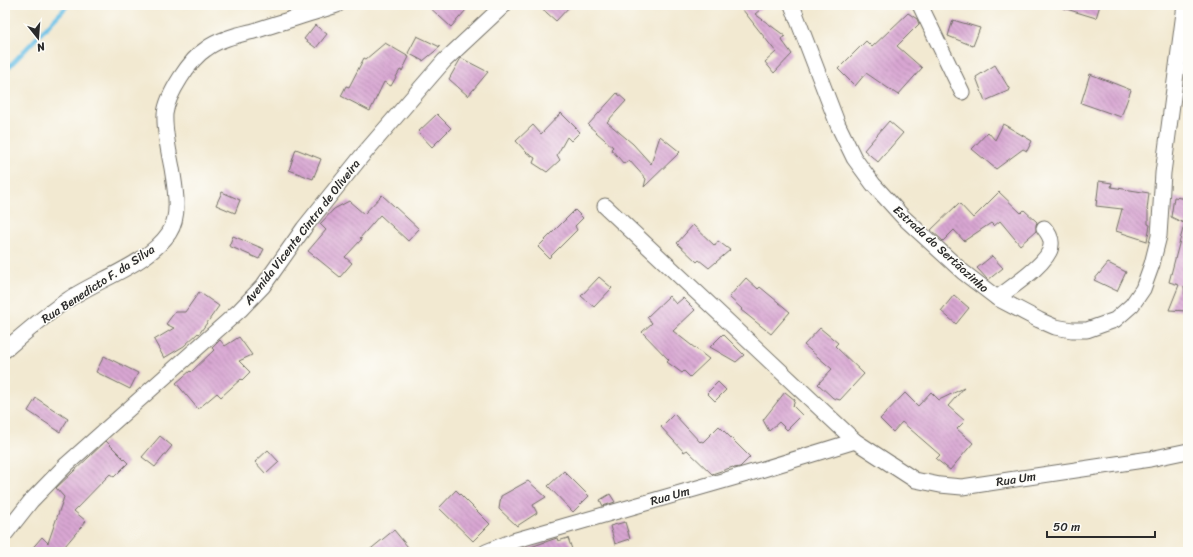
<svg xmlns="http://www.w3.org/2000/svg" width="1193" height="557" font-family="Sriracha,sans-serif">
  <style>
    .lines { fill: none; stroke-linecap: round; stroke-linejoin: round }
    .stream { stroke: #69c0e6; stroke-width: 4.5 }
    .building { fill: url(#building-back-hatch) }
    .minor-casing { stroke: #716e65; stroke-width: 17 }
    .minor { stroke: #fff; stroke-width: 15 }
    .labels { text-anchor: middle; stroke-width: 3; stroke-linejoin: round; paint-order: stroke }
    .street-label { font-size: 12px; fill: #2b2b2b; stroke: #fdfcf7 }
  </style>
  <defs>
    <pattern id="building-back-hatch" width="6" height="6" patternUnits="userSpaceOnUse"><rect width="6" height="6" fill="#d8a6d2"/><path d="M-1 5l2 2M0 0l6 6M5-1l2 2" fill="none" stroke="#af87ab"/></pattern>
  </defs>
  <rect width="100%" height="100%" fill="#fdfcf7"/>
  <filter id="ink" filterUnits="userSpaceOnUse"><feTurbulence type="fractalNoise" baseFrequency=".025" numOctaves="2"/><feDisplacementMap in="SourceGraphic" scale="8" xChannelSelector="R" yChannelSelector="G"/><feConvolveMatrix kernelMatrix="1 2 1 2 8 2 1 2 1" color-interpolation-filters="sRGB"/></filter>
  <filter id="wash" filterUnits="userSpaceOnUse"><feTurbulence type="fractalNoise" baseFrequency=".012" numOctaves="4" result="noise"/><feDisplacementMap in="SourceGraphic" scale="16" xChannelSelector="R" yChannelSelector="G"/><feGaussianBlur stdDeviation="0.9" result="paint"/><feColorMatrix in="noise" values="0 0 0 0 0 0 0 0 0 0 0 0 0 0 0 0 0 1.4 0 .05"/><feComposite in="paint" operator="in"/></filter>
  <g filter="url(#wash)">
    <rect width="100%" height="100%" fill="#f2e9d1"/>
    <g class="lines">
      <polyline class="stream" points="5,71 68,5"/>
    </g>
    <g id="blocks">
      <g class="building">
        <polygon points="427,5 460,5 466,10 451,27"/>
        <polygon points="538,5 571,5 556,21"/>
        <polygon points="739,5 766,5 755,14 785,36 781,39 792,54 774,73 765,62 776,52"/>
        <polygon points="1063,5 1100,5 1096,18 1063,8"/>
        <polygon points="908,13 917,19 919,24 897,46 922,68 898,95 866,73 855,86 838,69 866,41 872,47"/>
        <polygon points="953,20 980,28 973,46 948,36"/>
        <polygon points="315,25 327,34 316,48 304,39"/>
        <polygon points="417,36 440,47 423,61 408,53"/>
        <polygon points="385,43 409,57 402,71 400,70 391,86 384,82 370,111 341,96 346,86 349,87 364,58 366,59"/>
        <polygon points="461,58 488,72 468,96 449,79"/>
        <polygon points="995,65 1010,90 985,101 976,77"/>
        <polygon points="1090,74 1131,90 1121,117 1081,103"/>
        <polygon points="617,93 626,101 607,122 633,144 651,164 660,136 680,152 644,187 646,179 629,160 624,164 611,149 613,147 588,125"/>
        <polygon points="561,113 580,132 571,141 567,137 557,155 560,160 547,172 533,163 535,158 527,153 516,141 533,125 541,134"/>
        <polygon points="437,114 451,128 432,147 418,132"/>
        <polygon points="889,121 903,133 878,162 864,150"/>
        <polygon points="1003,124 1032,141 1027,151 1023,149 996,169 972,149 988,132 995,140"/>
        <polygon points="296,149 321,159 313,179 289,170"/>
        <polygon points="1099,181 1112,183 1111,187 1149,193 1147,210 1148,211 1148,224 1150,225 1147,241 1116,231 1122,209 1096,206"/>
        <polygon points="222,192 240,200 235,213 216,205"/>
        <polygon points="999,192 1021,213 1024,210 1037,222 1036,225 1036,231 1020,245 1000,221 994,226 991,223 964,241 954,230 943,241 931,230 959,203 973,218"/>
        <polygon points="382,195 419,229 408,241 380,215 360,238 362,239 345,257 352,263 340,277 308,251 326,230 320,224 334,209 349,201 364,214"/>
        <polygon points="1174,197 1188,199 1188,225 1171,217"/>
        <polygon points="575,210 583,218 575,226 577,230 549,258 538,247"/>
        <polygon points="693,225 715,246 718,241 730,250 709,268 699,260 697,262 677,243"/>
        <polygon points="1184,225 1188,226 1188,288 1184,286 1187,311 1169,310 1179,285 1169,282"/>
        <polygon points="233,236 264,249 259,259 229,246"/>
        <polygon points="992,256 1003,268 988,280 977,268"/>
        <polygon points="1108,263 1126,272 1117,291 1094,280"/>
        <polygon points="599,277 612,288 594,307 581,296"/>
        <polygon points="746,278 758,289 760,287 790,312 771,334 741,310 742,309 729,297"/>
        <polygon points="199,292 219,306 199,334 198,333 184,346 164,358 154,340 174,328 166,324 175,312 185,312"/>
        <polygon points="954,295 969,308 956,324 941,311"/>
        <polygon points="669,296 676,304 683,298 695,310 673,331 709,359 690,377 684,371 682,373 667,362 669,360 642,332 652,323 647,317"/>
        <polygon points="820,328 838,343 835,346 864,374 840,400 833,398 818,384 832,369 804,345"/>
        <polygon points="723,334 744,355 736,362 710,347"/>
        <polygon points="239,337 252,355 239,361 250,372 242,380 241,379 221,397 217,393 198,409 176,383 190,371 191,372 214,350 212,348 220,340 225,346"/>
        <polygon points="104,356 138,373 130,389 96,372"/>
        <polygon points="718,382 726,390 715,401 707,393"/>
        <polygon points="964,388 948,406 965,421 957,429 973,443 950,470 936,459 940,455 902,422 893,432 880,419 905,393 918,406 931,392 939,400"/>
        <polygon points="785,392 795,400 793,406 802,415 787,430 779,422 769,431 763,420"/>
        <polygon points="36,398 68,419 60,432 28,411"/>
        <polygon points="674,414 700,442 701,441 703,442 719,426 750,457 740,467 734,468 733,467 712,474 687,450 684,452 661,427"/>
        <polygon points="160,436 172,446 155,467 142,457"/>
        <polygon points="106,441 128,463 114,477 110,474 74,511 86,521 60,552 29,552 42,537 48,543 64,497 56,488"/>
        <polygon points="268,450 279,462 266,474 255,462"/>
        <polygon points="564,471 589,496 573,512 548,486"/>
        <polygon points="528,481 546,497 533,505 537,513 517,526 499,509 501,496"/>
        <polygon points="456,490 490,524 473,541 439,508"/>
        <polygon points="610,494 615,502 603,506 600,500"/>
        <polygon points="625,522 630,539 615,544 610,526"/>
        <polygon points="394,530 412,552 367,552"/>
        <polygon points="557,538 558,541 568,538 573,552 522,552 522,550"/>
      </g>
    </g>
  </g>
  <g filter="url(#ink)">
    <use href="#blocks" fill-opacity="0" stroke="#716e65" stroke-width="1"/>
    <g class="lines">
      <defs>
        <g id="minor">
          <polyline points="792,5 838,125 854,158 873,184 903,217 963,272 997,298 1039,320 1055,327 1072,330 1087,330 1115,320 1132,305 1143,289 1152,264 1159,236 1163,173 1185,5"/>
          <polyline points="920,5 962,92"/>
          <polyline points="605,206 855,441 915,480 940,485 962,487 1150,459 1188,451"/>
          <path d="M997 298C1010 288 1051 262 1051 245 1052 238 1048 233 1044 228"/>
          <path d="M5 350C26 332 46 314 69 299 99 279 148 264 169 233 181 215 175 188 172 168 169 153 164 130 165 114 167 95 190 59 206 49 219 39 238 35 254 31 281 22 310 14 337 5"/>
          <polyline points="5,534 31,501 67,464 240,310 263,286 304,228 361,157 444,61 504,5"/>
          <polyline points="486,552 513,541 757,471 855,441"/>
        </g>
      </defs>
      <use href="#minor" class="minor-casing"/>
      <use href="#minor" class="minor"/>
    </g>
  </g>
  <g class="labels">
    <g class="street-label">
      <text transform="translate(302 232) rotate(-52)" y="4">Avenida Vicente Cintra de Oliveira</text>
      <text transform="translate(941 249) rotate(42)" y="4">Estrada do Sertãozinho</text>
      <text transform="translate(98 284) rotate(-33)" y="4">Rua Benedicto F. da Silva</text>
      <text transform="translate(1016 479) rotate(-9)" y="4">Rua Um</text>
      <text transform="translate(670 496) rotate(-16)" y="4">Rua Um</text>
    </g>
  </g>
  <rect width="1193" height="557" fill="none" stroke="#fdfcf7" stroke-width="20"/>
  <g transform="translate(38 38) rotate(163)" stroke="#fdfcf7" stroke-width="3" paint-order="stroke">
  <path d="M0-3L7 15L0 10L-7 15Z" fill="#2b2b2b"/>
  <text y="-6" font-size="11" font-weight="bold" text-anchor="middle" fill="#2b2b2b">N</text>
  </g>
  <path d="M1047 531v6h108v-6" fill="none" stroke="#2b2b2b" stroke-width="2"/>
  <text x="1053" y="531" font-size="12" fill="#2b2b2b" stroke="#fdfcf7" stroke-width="3" paint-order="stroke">50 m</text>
</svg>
